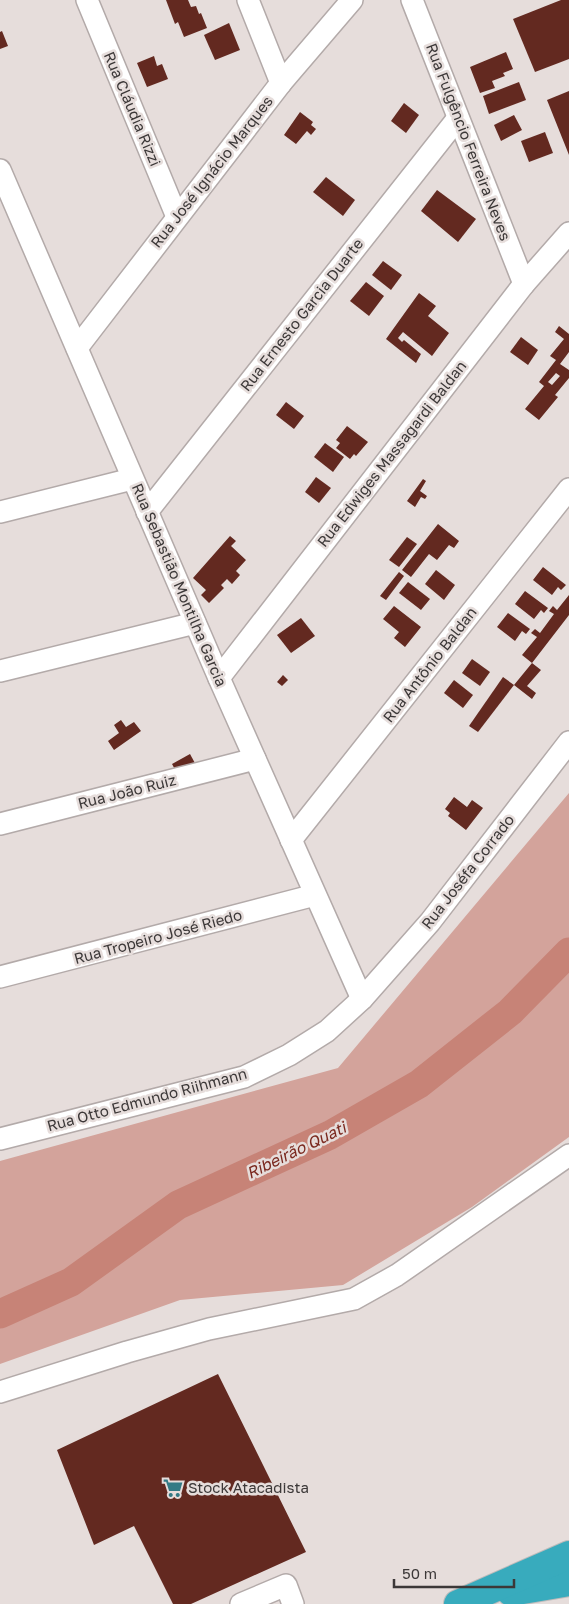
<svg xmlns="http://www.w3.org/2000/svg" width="569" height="1604" font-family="'Golos Text',sans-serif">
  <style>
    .green { fill: #d3a39b }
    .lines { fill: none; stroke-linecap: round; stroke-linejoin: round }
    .river { stroke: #c78377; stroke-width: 29 }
    .building { fill: #632920; fill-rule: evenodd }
    .minor-casing { stroke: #b3aaa9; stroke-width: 24 }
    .highway-casing { stroke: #bdbbbb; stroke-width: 30 }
    .minor { stroke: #fff; stroke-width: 21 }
    .highway { stroke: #38abbd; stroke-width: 28 }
    .labels { text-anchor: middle; stroke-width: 5; stroke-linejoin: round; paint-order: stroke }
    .street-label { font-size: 15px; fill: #3c3838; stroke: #e6dddb }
    .poi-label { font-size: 15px; fill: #3c3838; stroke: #e6dddb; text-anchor: start }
    .water-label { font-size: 16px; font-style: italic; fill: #7a281e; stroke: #e6dddb }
  </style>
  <rect width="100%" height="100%" fill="#e6dddb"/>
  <polygon class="green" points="569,793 569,1137 472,1207 343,1285 180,1300 0,1364 0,1161 338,1068"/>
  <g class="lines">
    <polyline class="river" points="0,1314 71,1282 178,1205 330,1135 419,1084 510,1012 569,952"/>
  </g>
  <g class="building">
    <polygon points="166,0 188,0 191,7 196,6 199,14 201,13 207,28 184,37 178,22 175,24"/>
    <polygon points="561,0 569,0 569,59 535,72 513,19"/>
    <polygon points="229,23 240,50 215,60 204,35"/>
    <polygon points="2,31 8,46 0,49 0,32"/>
    <polygon points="506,52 513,69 503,73 505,76 492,81 495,88 480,93 470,67"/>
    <polygon points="154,56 157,66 162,64 168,79 147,87 137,63"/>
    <polygon points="519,82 526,100 489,114 483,96"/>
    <polygon points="569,91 569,155 547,100"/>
    <polygon points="404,103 419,115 406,133 391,121"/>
    <polygon points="300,112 313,122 311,125 316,129 311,135 307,131 296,144 284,135"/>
    <polygon points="514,115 522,130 501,141 494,125"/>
    <polygon points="545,132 553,153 529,162 521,141"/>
    <polygon points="326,177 355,200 343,216 313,192"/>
    <polygon points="437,190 476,219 458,242 421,211"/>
    <polygon points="383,261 402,275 391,290 372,275"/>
    <polygon points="366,282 384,296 369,316 350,301"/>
    <polygon points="419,293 436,306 428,316 449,333 432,356 403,332 398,338 402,342 404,340 421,354 416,363 386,339"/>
    <path d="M559 326 569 334V352L560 364 569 370V378L555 395 558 397 539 420 525 409 544 386 539 382 556 360 550 356 564 339 555 332ZM556 373 560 376 552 385 548 382Z"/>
    <polygon points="521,337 538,350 528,365 510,352"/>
    <polygon points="286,402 304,416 294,429 276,415"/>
    <polygon points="347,426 368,442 356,456 354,454 350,459 336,448 340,443 336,440"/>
    <polygon points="325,443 344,457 333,472 314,457"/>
    <polygon points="316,477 331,488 319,503 305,492"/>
    <polygon points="423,479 426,481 420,491 427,496 425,499 421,497 415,507 407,501"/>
    <polygon points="438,524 459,541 454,548 449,545 437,560 429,554 411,577 402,570"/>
    <polygon points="230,536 236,541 231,546 246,560 236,571 240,575 232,584 227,579 221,585 224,588 209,603 201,595 206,590 193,578"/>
    <polygon points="407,537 417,544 399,567 389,560"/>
    <polygon points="543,567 566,585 561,590 558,587 552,595 533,580"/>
    <polygon points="436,570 455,585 444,600 425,584"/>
    <polygon points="399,572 404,576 386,600 380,596"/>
    <polygon points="408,582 430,599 421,610 399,593"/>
    <polygon points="525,591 548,608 544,613 541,610 534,619 515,604"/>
    <polygon points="569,595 569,615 532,663 522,655 537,637 531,633 535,629 540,633 554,614 549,611 553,606 557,610"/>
    <polygon points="394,606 421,627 405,647 394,638 399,632 383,619"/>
    <polygon points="508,613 530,629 526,634 522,631 515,641 497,627"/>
    <polygon points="301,618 315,636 291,653 277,635"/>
    <polygon points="472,659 490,672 480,686 462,673"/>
    <polygon points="532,663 541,670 527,686 536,693 532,699 514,685"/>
    <polygon points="283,675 288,680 282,686 277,682"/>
    <polygon points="503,677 514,685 478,732 469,726"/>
    <polygon points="454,680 473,695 463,708 444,693"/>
    <polygon points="121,720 126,727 134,722 141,731 114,750 108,741 119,733 114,725"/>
    <polygon points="190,754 196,765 178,775 172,764"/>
    <polygon points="454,797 467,807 472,800 483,808 466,830 448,816 450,813 445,809"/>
    <polygon points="218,1374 306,1552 191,1604 173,1604 134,1526 94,1545 57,1450"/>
  </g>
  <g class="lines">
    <defs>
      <g id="minor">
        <polyline points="87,0 177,217"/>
        <polyline points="248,0 281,83"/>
        <polyline points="412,0 524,284"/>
        <polyline points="0,170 219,678 362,999"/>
        <polyline points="77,348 281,83 352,0"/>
        <polyline points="0,512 132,479"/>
        <polyline points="147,512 458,118"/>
        <polyline points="0,671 195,623"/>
        <polyline points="219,678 524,284 569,233"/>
        <polyline points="0,824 255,759"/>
        <polyline points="291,840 569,489"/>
        <polyline points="0,977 315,895"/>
        <polyline points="0,1139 244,1077 289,1055 327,1031 362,999 430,922 569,742"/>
        <polyline points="0,1392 127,1352 209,1329 354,1299 397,1275 569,1155"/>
        <polyline points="241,1604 286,1585 293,1604"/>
      </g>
      <g id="highway">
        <polyline points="511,1592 569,1582"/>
        <polyline points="458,1604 569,1555"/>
      </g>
    </defs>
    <use href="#minor" class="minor-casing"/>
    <use href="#highway" class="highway-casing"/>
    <use href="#minor" class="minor"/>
    <use href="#highway" class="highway"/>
  </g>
  <defs>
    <symbol id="supermarket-bare" viewBox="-9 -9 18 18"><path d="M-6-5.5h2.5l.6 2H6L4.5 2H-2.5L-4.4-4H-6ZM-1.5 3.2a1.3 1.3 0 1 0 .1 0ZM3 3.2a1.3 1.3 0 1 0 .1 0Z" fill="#337a85" stroke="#e6dddb" stroke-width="2.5" paint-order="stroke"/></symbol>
  </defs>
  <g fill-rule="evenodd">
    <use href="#supermarket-bare" x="159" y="1474" width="28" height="28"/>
  </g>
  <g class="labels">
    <g class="street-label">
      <text transform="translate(132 109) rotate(67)" y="5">Rua Cláudia Rizzi</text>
      <text transform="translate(468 142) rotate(69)" y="5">Rua Fulgêncio Ferreira Neves</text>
      <text transform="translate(212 172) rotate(-52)" y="5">Rua José Ignácio Marques</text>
      <text transform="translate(302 315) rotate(-52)" y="5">Rua Ernesto Garcia Duarte</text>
      <text transform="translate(392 454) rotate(-52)" y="5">Rua Edwiges Massagardi Baldan</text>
      <text transform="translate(179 585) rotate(67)" y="5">Rua Sebastião Montilha Garcia</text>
      <text transform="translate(430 665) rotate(-52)" y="5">Rua Antônio Baldan</text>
      <text transform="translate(127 792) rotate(-14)" y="5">Rua João Ruiz</text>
      <text transform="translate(468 872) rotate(-52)" y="5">Rua Joséfa Corrado</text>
      <text transform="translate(158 937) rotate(-15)" y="5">Rua Tropeiro José Riedo</text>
      <text transform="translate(147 1100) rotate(-15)" y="5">Rua Otto Edmundo Riihmann</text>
    </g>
    <g class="poi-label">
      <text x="188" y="1493">Stock Atacadista</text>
    </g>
    <g class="water-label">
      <text transform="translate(296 1150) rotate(-26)" y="6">Ribeirão Quati</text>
    </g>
  </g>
  <path d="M394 1579v8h120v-8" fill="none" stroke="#3c3838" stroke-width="2.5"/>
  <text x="402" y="1579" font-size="15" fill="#3c3838" stroke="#e6dddb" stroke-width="4" paint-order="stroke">50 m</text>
</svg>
